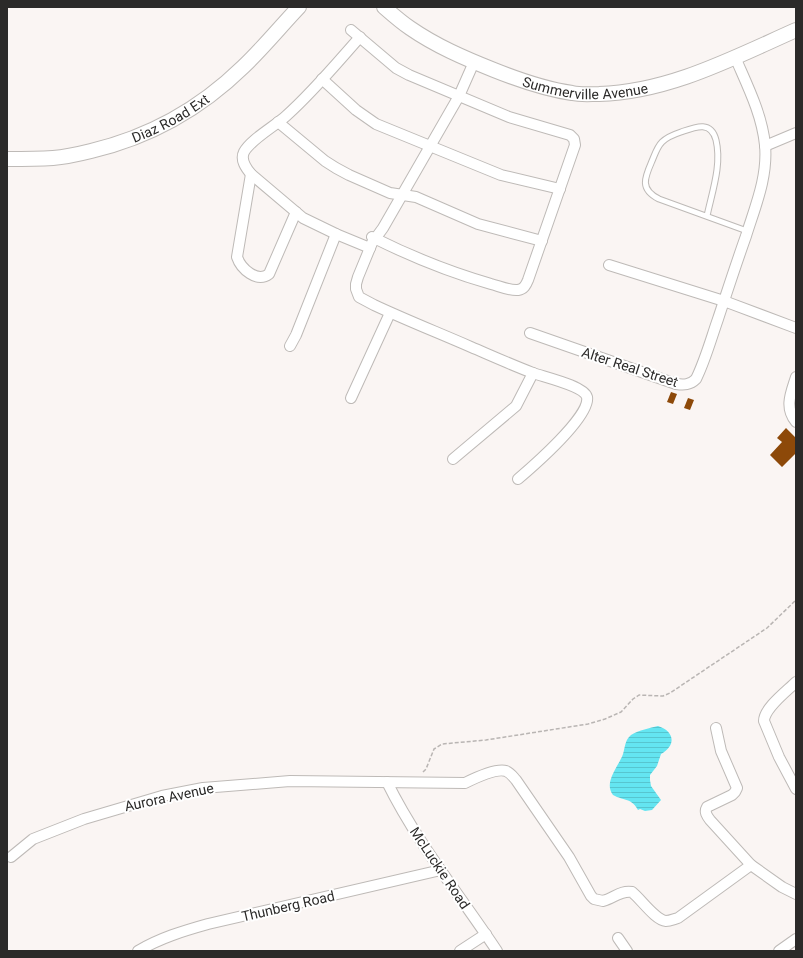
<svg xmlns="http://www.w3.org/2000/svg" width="803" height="958" font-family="Roboto,sans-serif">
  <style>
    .water { fill: url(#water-rules) }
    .building { fill: #8d4909 }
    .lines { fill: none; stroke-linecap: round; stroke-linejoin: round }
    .lane-casing { stroke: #bebab7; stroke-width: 7 }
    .street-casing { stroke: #bebab7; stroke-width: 12 }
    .secondary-casing { stroke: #bebab7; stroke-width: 16 }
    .path { stroke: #b9b5b3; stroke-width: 1.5; stroke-dasharray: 4 2; stroke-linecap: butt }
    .lane { stroke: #fff; stroke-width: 5 }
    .street { stroke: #fff; stroke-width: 10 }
    .secondary { stroke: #fff; stroke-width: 14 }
    .labels { text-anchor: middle; stroke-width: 4; stroke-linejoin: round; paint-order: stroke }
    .street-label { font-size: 14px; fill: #2b2a29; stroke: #fff }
  </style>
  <defs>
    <pattern id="water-rules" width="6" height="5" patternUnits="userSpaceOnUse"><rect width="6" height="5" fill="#64e5f1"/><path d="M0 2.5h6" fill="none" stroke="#57c5cf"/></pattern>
  </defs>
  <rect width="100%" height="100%" fill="#faf5f3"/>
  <path class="water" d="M658 726C674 731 677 745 661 754L657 766 650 775V780L651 786 661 800 652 810 645 811 640 809 638 810C632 798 624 801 613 795 603 782 619 766 623 754 625 747 625 740 631 735 639 730 650 728 658 726Z"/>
  <g class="building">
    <polygon points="671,392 677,394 673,404 667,402"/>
    <polygon points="688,398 694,400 690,410 684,408"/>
    <polygon points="786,428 796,438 796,453 782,467 770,455 782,442 777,438"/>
  </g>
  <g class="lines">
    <defs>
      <path id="lane" d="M707 216C712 192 722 165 716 140 711 120 695 127 681 132 675 134 667 137 662 142 657 147 655 154 652 161 645 177 639 189 659 199L747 231"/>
      <g id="street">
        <path d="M351 30 396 68 409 75 509 117 570 135 574 139 575 145 528 280C526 285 524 289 518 290 510 291 499 286 491 284 449 272 412 257 372 237"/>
        <path d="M360 37C336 64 313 92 286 116 275 126 250 140 244 152 240 160 246 168 251 174L303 218 336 234 370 248"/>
        <path d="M474 62 459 96 383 228 372 243 358 277 356 284V289L359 297 374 305C406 320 439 333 471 347 492 356 512 365 533 373 544 377 584 386 587 397 591 416 532 467 518 479"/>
        <polyline points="322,79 356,110 376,124 501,175 560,189"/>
        <polyline points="278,122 325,161 336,168 349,175 390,193 416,197 478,224 542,241"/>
        <polyline points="765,146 796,133"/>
        <path d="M251 174 237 257C241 269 257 283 269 274L296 212"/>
        <polyline points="609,265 724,301 796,328"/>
        <path d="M530 333 676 384C684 385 690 385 696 379 705 361 711 339 718 319 727 292 736 264 746 236 755 207 768 177 765 145 762 114 747 85 735 57"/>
        <polyline points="290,346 296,335 336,234"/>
        <path d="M796 377C791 393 784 407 796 422"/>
        <polyline points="351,398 390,313"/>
        <polyline points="453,459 516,406 533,373"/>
        <path d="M796 682C787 691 764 708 764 721L779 757 796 789"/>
        <path d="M716 728 721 751 737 788 735 792 732 795 707 807C704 812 707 816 710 820L751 865 782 887 796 894"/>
        <path d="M387 782C417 843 460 895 497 951"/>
        <path d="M11 857 33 839 84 819 162 796 203 788 290 781 465 783C475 778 496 768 506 771 511 773 513 777 516 780L569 857 591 896 594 899 603 901C614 898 621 890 632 892 641 899 655 920 666 921 670 921 674 919 678 918L751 865"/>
        <polyline points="618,938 627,951"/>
        <path d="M138 951C160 938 183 931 208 924L441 870"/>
        <polyline points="460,951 486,934"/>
        <polyline points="779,951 796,939"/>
      </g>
      <g id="secondary">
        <path id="s1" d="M384 7C392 14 401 22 410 28 436 46 464 58 494 70 519 80 544 89 572 93 581 95 590 94 599 94 669 92 733 58 796 30"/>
        <path id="s2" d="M7 159C22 159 37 159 53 158 66 157 79 154 91 151 150 137 200 109 243 67 263 48 280 27 299 7"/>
      </g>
    </defs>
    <use href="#lane" class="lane-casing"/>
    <use href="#street" class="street-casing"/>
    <use href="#secondary" class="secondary-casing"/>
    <polyline class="path" points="423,772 426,769 434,749 442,744 486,740 588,724 605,719 621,712 633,699 639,695 663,696 670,693 767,628 796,600"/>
    <use href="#lane" class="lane"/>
    <use href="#street" class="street"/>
    <use href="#secondary" class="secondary"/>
  </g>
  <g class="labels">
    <g class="street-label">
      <text dy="5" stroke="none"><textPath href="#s1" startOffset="222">Summerville Avenue</textPath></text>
      <text dy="5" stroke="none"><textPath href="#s2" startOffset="171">Diaz Road Ext</textPath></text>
      <text transform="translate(630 367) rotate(18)" y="5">Alter Real Street</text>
      <text transform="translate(169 797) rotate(-12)" y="5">Aurora Avenue</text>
      <text transform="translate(440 868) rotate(56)" y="5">McLuckie Road</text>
      <text transform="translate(288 906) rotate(-13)" y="5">Thunberg Road</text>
    </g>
  </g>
  <rect width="803" height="958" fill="none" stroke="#2b2a29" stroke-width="16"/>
</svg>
